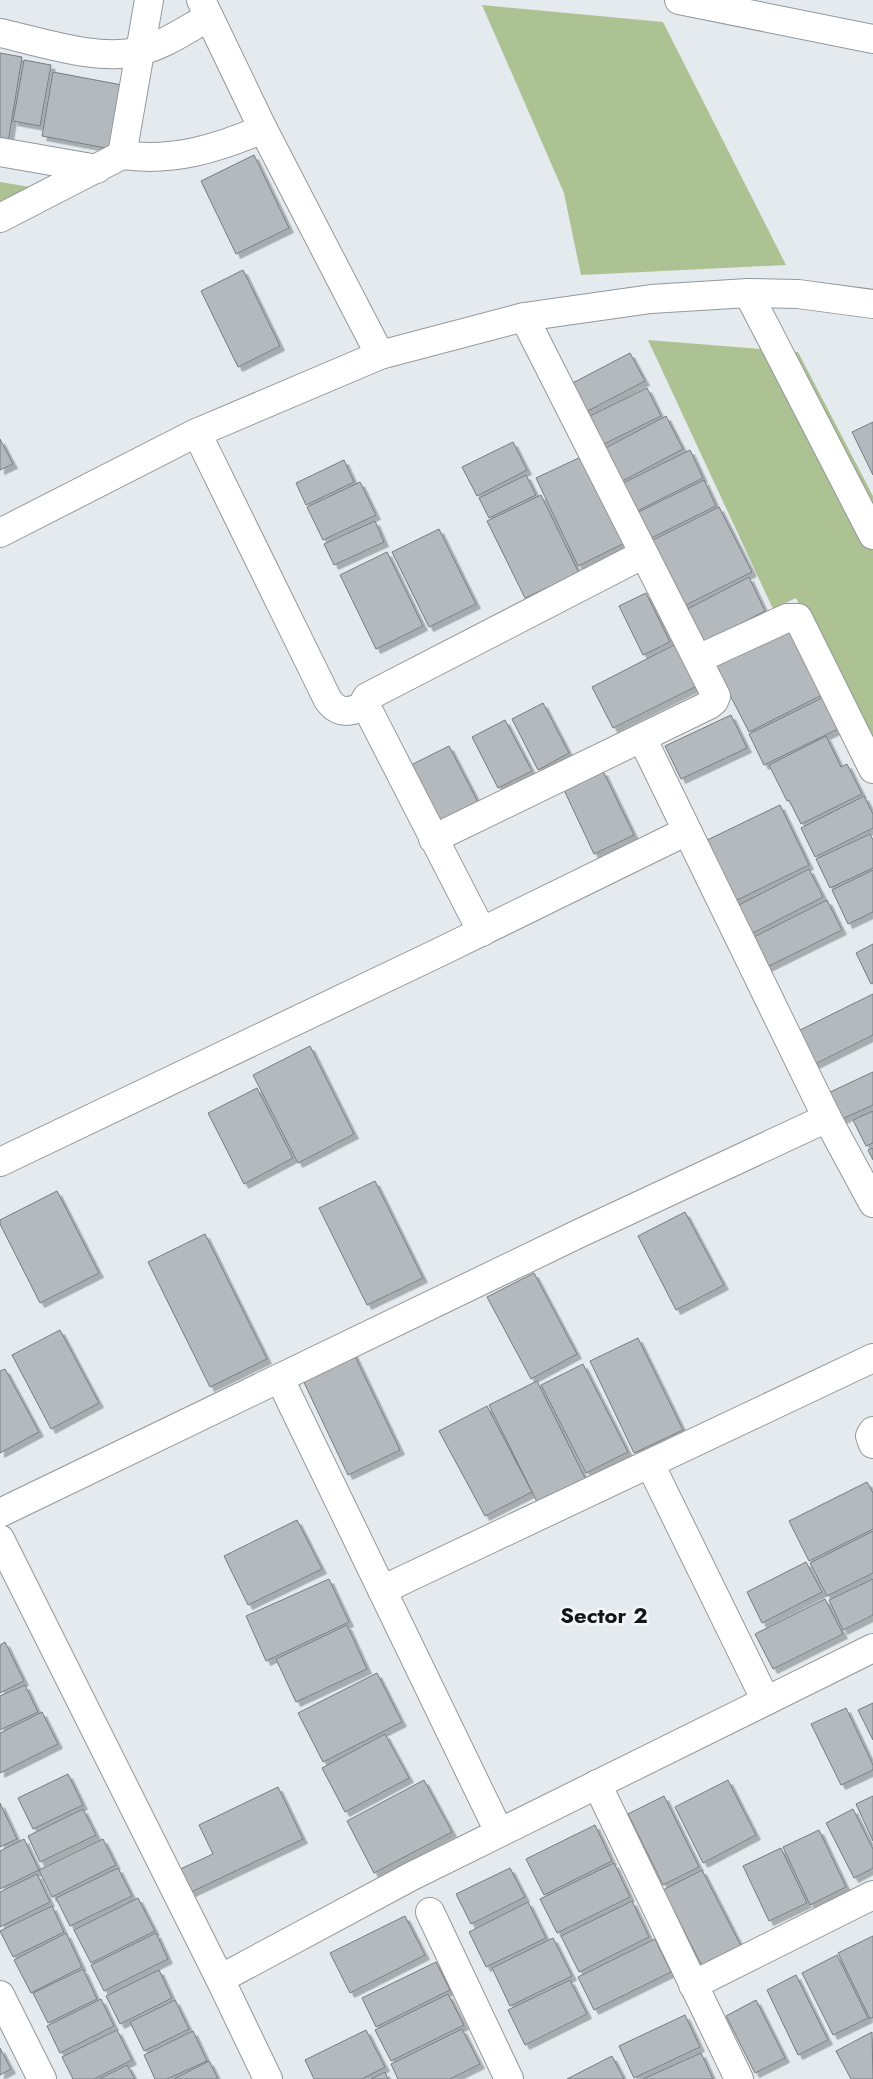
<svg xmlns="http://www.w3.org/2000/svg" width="873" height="2079" font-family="Jost,sans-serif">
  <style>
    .green { fill: #adc292 }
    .building { fill: #b4b9bd; stroke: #777c80; filter: url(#shadow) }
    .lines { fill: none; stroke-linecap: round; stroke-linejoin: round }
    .minor-casing { stroke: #93989c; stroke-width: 30 }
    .minor { stroke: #fff; stroke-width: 28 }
    .labels { text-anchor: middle; stroke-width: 5; stroke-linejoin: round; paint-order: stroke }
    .district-label { font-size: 22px; font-weight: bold; fill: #131516; stroke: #f1f7fb }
  </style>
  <defs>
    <filter id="shadow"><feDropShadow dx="4.5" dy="4.5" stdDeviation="0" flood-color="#0004"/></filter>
  </defs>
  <rect width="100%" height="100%" fill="#e4eaee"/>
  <g class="green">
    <polygon points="482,5 663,22 786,265 581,275 564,193"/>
    <polygon points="0,182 30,187 0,201"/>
    <polygon points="648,340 798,352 873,496 873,750 796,598 773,609"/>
  </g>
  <g class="building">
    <polygon points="0,53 22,57 8,143 0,141"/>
    <polygon points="24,60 51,65 40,126 13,121"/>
    <polygon points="53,72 122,85 111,149 42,136"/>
    <polygon points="254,155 289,228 236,254 201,181"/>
    <polygon points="243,270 280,346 238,367 201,291"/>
    <polygon points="630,353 645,381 580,415 565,387"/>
    <polygon points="647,388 661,416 596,448 582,420"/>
    <polygon points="666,416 683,449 615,485 598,452"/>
    <polygon points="873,422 873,475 852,432"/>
    <polygon points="0,439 13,464 0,470"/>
    <polygon points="513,442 527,470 477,496 462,467"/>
    <polygon points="690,450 703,478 629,515 615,487"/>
    <polygon points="585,455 627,542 578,566 536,478"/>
    <polygon points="344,460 354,482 306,505 296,483"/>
    <polygon points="526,475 536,495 489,518 479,498"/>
    <polygon points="704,480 716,506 643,542 630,516"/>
    <polygon points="360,482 376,515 323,540 307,507"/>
    <polygon points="541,495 579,573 525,598 487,521"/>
    <polygon points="719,507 752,572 676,610 643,545"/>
    <polygon points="375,521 384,542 334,565 324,544"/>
    <polygon points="439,529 476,604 429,627 392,552"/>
    <polygon points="387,552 423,626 376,649 340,575"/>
    <polygon points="749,577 765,611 695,647 678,614"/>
    <polygon points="646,593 670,642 643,655 619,606"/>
    <polygon points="789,629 822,695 749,732 715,666"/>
    <polygon points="676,644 697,686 613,728 592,687"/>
    <polygon points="822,698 838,729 764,765 749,734"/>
    <polygon points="543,703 569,753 538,770 512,719"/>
    <polygon points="731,715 747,748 681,779 665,746"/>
    <polygon points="505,720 532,771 498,788 472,737"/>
    <polygon points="826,736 841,767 847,764 862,794 801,824 789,800 787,801 769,765"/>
    <polygon points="449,746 480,806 443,826 411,765"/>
    <polygon points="603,771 634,835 594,854 564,790"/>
    <polygon points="864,796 873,814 873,828 815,857 801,828"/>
    <polygon points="780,805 809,865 731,903 701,843"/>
    <polygon points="870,834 873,840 873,868 830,888 816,859"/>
    <polygon points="809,869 823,897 747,936 733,908"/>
    <polygon points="873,870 873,912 848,924 832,890"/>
    <polygon points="827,900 842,930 765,968 750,939"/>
    <polygon points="873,944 873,983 871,984 856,953"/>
    <polygon points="873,994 873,1035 811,1066 794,1033"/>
    <polygon points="310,1046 354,1134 298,1163 253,1075"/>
    <polygon points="873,1072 873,1105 840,1120 828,1093"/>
    <polygon points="257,1088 293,1158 244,1184 208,1113"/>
    <polygon points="873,1111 873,1143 866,1146 853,1120"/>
    <polygon points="873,1148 873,1160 868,1150"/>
    <polygon points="375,1181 423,1278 367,1305 319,1208"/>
    <polygon points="57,1191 99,1273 40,1303 0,1224 0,1220"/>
    <polygon points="685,1212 724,1285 676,1310 638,1236"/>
    <polygon points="205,1234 267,1359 210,1387 148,1262"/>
    <polygon points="534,1273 577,1354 531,1379 487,1297"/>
    <polygon points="60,1330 99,1403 51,1429 12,1355"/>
    <polygon points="638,1338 683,1430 634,1453 590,1361"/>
    <polygon points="351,1348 400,1450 348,1475 299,1372"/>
    <polygon points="583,1364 628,1452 586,1473 541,1385"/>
    <polygon points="5,1369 39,1432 0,1453 0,1371"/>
    <polygon points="537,1381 588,1484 540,1508 489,1405"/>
    <polygon points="487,1406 532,1492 485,1516 439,1431"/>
    <polygon points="867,1482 873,1493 873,1529 809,1561 789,1521"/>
    <polygon points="297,1520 322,1569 248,1605 224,1556"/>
    <polygon points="873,1531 873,1573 827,1596 810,1563"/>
    <polygon points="806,1562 822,1592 762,1623 747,1592"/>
    <polygon points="329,1579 349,1622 266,1661 246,1616"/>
    <polygon points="873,1579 873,1615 843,1630 829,1600"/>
    <polygon points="825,1599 843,1634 773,1669 755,1634"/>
    <polygon points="347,1625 367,1669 296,1702 276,1659"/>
    <polygon points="5,1642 24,1681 0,1693 0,1645"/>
    <polygon points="377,1673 402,1722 323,1762 298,1713"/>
    <polygon points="25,1685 38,1712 0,1730 0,1696"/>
    <polygon points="873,1703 873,1740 858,1710"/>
    <polygon points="846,1708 873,1765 873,1770 841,1785 811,1724"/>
    <polygon points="42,1712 58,1744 0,1773 0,1733"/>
    <polygon points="385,1734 409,1778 345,1812 322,1768"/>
    <polygon points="68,1774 83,1805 33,1829 18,1798"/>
    <polygon points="424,1780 452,1832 374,1873 347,1821"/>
    <polygon points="728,1780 756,1835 703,1863 675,1807"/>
    <polygon points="278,1787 303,1839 187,1894 176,1871 213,1854 199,1825"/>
    <polygon points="664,1796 699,1867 663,1885 628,1814"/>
    <polygon points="873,1796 873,1841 856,1804"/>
    <polygon points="0,1803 17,1839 0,1847"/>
    <polygon points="83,1809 96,1835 40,1862 28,1836"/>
    <polygon points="853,1809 873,1849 873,1868 854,1878 826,1823"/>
    <polygon points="595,1825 612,1861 544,1895 526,1859"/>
    <polygon points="819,1830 846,1887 810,1905 783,1847"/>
    <polygon points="24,1839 39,1870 0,1889 0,1851"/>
    <polygon points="103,1839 116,1865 52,1897 39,1870"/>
    <polygon points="781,1848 807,1903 769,1921 743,1866"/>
    <polygon points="614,1863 630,1897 557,1933 540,1899"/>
    <polygon points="118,1868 132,1896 70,1926 56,1898"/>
    <polygon points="510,1868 525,1897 471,1924 456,1894"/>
    <polygon points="702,1870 741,1946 702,1966 663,1890"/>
    <polygon points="37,1874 50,1902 0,1927 0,1892"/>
    <polygon points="138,1898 155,1931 91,1963 74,1930"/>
    <polygon points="632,1901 649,1937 579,1972 561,1936"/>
    <polygon points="528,1902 546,1938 486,1967 469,1932"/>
    <polygon points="52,1906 64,1932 13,1957 0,1931"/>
    <polygon points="405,1916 425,1955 350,1993 330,1953"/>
    <polygon points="66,1933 82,1967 31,1993 14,1960"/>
    <polygon points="156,1933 168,1959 104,1991 91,1965"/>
    <polygon points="873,1936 873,2017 870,2019 838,1953"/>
    <polygon points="553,1938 572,1976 510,2006 492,1968"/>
    <polygon points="655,1939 671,1972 594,2010 578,1977"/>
    <polygon points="837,1955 868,2018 833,2035 802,1973"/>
    <polygon points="436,1962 450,1990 376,2027 362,1998"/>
    <polygon points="83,1969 97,1999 48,2023 33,1993"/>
    <polygon points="159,1970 172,1998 120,2024 106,1996"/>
    <polygon points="796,1975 828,2040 798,2055 767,1990"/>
    <polygon points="570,1980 587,2014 525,2045 508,2010"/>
    <polygon points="448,1994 464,2025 391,2061 375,2030"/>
    <polygon points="101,1999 114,2026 60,2053 47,2026"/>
    <polygon points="175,2000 189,2029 144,2051 130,2022"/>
    <polygon points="756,2000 785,2058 755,2073 726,2016"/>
    <polygon points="685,2015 700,2047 634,2078 619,2046"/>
    <polygon points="462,2029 480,2064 450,2079 398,2079 391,2064"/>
    <polygon points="117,2030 132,2060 94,2079 73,2079 62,2057"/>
    <polygon points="366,2030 385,2067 362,2079 314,2079 305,2060"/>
    <polygon points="193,2031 207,2061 167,2079 155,2079 144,2055"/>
    <polygon points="872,2032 873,2079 851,2079 836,2051"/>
    <polygon points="0,2048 11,2069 0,2075"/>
    <polygon points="701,2053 713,2079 643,2079"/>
    <polygon points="612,2056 624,2079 567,2079"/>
    <polygon points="209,2061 218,2079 174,2079"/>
    <polygon points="127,2065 135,2079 99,2079"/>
    <polygon points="385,2072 388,2079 371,2079"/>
  </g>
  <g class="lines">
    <defs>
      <g id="minor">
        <polyline points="201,0 263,129 380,355"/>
        <polyline points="679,0 873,39"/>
        <path d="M0 33C42 42 98 62 140 51 165 45 187 29 209 17"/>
        <polyline points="0,152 97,169"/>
        <polyline points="122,155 149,0"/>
        <path d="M0 218 122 155C173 162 216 149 263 129"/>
        <polyline points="748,293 873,535"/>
        <path d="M197 433 328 700C339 715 350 712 365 706"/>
        <polyline points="0,533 194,434 380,355 524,317 651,299 748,293 798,294 873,304"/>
        <polyline points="698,659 787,618 798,618 873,769"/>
        <polyline points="642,738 827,1118 873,1203"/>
        <polyline points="433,839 709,705 714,701 716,696 524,317"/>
        <polyline points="482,932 364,702 367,697 644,554"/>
        <polyline points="0,1162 442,951 687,831"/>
        <polyline points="280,1379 499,1832"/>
        <polyline points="873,1431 870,1436 873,1444"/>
        <polyline points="650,1464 766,1701"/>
        <polyline points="0,1513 578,1234 827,1118"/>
        <polyline points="0,1539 220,1979 268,2079"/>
        <polyline points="382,1590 873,1358"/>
        <polyline points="597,1784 739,2079"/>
        <polyline points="430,1912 509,2079"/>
        <polyline points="220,1979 412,1876 873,1648"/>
        <polyline points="693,1985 873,1895"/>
        <polyline points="0,1995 42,2079"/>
      </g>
    </defs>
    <use href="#minor" class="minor-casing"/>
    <use href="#minor" class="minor"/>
  </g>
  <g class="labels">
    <g class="district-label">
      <text x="604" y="1623">Sector 2</text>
    </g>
  </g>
</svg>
